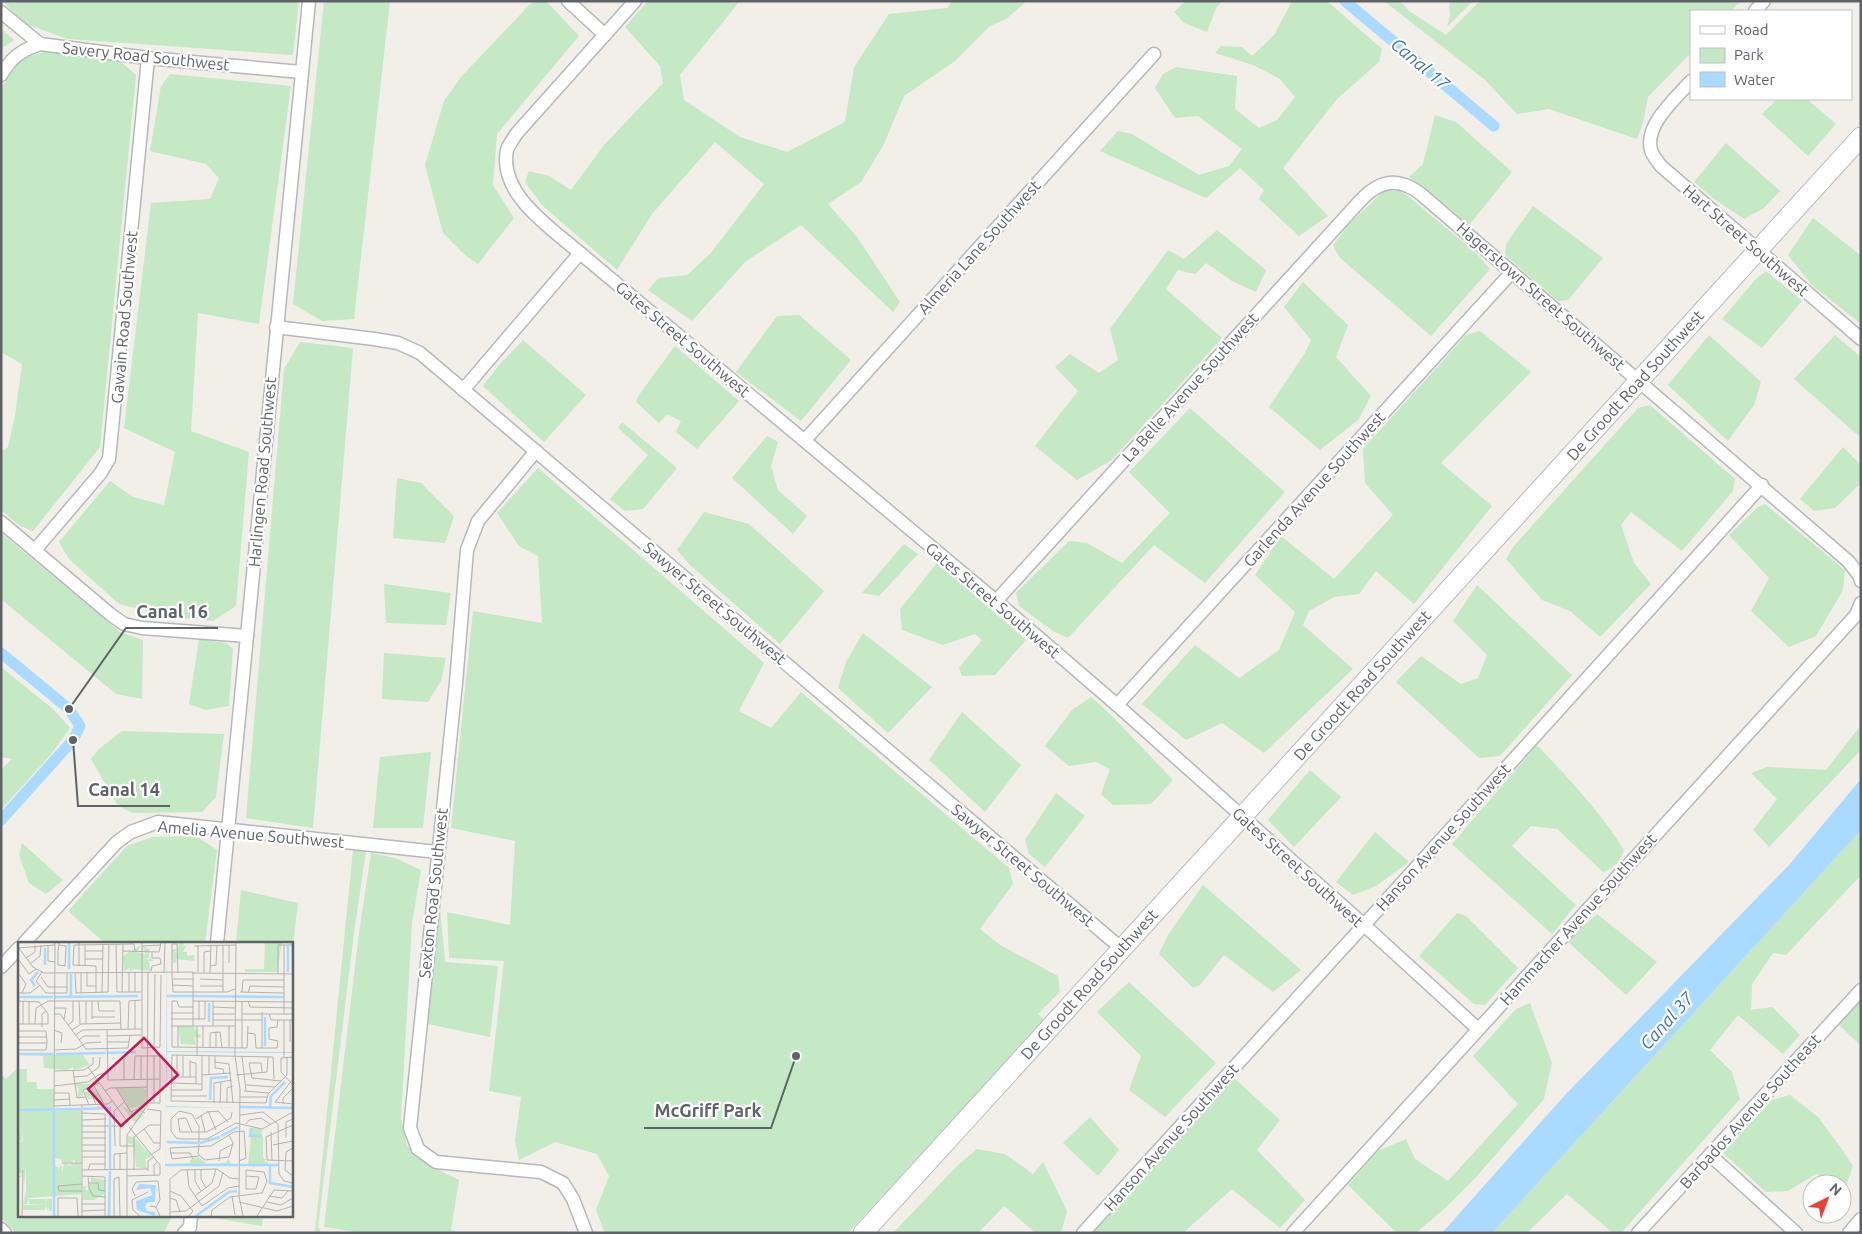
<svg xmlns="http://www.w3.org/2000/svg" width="1862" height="1234" font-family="Ubuntu,sans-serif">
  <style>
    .green { fill: #c5e8c5 }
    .water { fill: #aadaff }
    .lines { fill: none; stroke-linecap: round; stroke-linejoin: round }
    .canal { stroke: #aadaff; stroke-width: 11 }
    .street-casing { stroke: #b5b8bc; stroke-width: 15 }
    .secondary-casing { stroke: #b6babf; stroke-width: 21 }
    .street { stroke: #fff; stroke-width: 12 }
    .secondary { stroke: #fff; stroke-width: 19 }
    .labels { text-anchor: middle; stroke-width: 4.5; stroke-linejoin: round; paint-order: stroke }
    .street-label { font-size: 16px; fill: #5f6368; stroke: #fff }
    .water-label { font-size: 18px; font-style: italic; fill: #4174aa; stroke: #fff }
    .inset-river { fill: none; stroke: #aadaff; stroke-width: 2.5 }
    .inset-road { fill: none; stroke: #b3b3b1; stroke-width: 1 }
    .view { fill: #c2185b; fill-opacity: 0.15; stroke: #c2185b; stroke-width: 2.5 }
    .inset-edge { fill: none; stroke: #5f6368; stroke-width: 2.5 }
    .leader { fill: none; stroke: #5f6368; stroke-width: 2 }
    .callout-dot { fill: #5f6368; stroke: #fff; stroke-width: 2 }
    .callout-label { font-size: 18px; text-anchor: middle; font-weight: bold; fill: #5f6368; stroke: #fff; stroke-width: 4.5; stroke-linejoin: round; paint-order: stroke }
  </style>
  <rect width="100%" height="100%" fill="#f1efe8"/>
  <g class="green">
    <polygon points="2,1 299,1 293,55 68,39 26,24"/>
    <polygon points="324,1 390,1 354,319 322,321 293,304"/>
    <polygon points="533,1 546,1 579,36 497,134 493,185 514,218 478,264 465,255 443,233 425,165 444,101 461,77"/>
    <polygon points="648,1 740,1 680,75 684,100 740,137 787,152 845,122 854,67 889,14 947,8 952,1 1027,1 1006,19 990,26 955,61 904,96 883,146 861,182 828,204 857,237 900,302 893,312 801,225 745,262 692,321 648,290 659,278 687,275 710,254 764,184 715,142 652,214 617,270 543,206 525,182 529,171 549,176 571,190 604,145 663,83 660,66 625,27"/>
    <polygon points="1185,1 1222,1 1216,8 1207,32 1184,23 1174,12"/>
    <polygon points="1289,1 1327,1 1382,49 1379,62 1337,99 1283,168 1328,216 1299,236 1259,199 1264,190 1240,168 1206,198 1100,151 1118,131 1132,134 1199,175 1229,166 1242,149 1198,116 1175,118 1155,88 1163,74 1176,67 1237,76 1235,109 1259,128 1277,120 1295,97 1280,79 1253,65 1215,53 1221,46 1242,47 1252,56 1274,35 1291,3"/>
    <polygon points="1384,1 1400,1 1409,11 1446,35 1480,1 1741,1 1731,11 1691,11 1691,53 1648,97 1643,123 1637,139 1549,109 1517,114 1485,80"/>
    <polygon points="1449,1 1473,1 1447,27 1450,16"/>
    <polygon points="1,29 14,40 1,49"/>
    <polygon points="45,52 120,61 136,75 100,447 33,531 20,526 1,510 1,452 8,447 15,416 22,364 1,352 1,91 4,83 23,58"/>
    <polygon points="170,74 291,86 259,324 198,313 191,431 249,452 236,606 213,621 172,617 119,604 69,559 59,542 110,481 133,497 164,505 175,452 124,428 151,203 210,199 219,178 206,164 150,151 161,86"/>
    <polygon points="1777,99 1807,99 1836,124 1808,156 1762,114"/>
    <polygon points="1435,115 1456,122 1512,172 1469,225 1430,192 1409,177 1423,164"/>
    <polygon points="1726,143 1780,191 1764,208 1744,219 1714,199 1694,182"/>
    <polygon points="1385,190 1402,191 1476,253 1490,269 1431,336 1340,258 1333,246 1347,226"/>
    <polygon points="1533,206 1603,258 1568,300 1558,301 1505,255 1506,244"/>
    <polygon points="1813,218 1859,254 1861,253 1861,324 1812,285 1788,255"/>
    <polygon points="1217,230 1266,270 1256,292 1232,281 1206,263 1195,274 1178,270 1166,289 1222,338 1112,460 1077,480 1035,446 1078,391 1055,367 1070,354 1099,373 1118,360 1110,329 1168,250 1184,259"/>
    <polygon points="1766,271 1802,301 1762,348 1722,319 1755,280"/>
    <polygon points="1303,282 1348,325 1336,357 1371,396 1358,420 1320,450 1269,407 1305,353 1311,340 1284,307"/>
    <polygon points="799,315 851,360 801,421 736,372 777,316"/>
    <polygon points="1480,331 1531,372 1441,463 1492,506 1414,604 1376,571 1359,594 1334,597 1309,611 1303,625 1353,669 1264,753 1222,723 1186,740 1142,704 1195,645 1239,678 1279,650 1295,612 1255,575 1281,536 1334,579 1393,515 1365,483 1363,449 1466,335"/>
    <polygon points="1709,335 1761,382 1754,405 1728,441 1668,385"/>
    <polygon points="1835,335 1861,357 1861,438 1794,379"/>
    <polygon points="523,340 586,395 544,442 483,386 499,365"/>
    <polygon points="300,342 353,348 313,828 246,818 284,369"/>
    <polygon points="675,346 739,401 697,449 676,432 681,421 667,414 659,423 636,402 639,395"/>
    <polygon points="1650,405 1735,479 1733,491 1682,551 1631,512 1621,525 1634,563 1651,584 1600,637 1570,611 1542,600 1506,559 1513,547 1638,408"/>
    <polygon points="1190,408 1285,492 1205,583 1154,545 1068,638 1053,631 1019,606 1016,593 1069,541 1087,543 1122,563 1170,513 1129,472"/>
    <polygon points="622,422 677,468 643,509 625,511 610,499 648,455 618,428"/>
    <polygon points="767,436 778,442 771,466 778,490 807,516 793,534 732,478"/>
    <polygon points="1843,447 1861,465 1861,483 1835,508 1814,511 1800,499"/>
    <polygon points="538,468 764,663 739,711 771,728 801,692 1009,868 1013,884 980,929 1000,945 1058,976 1060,992 1038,1014 1045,1021 848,1233 605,1233 596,1210 609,1176 597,1154 555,1142 519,1160 515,1141 521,1097 489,1091 504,961 449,958 447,912 510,925 515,841 451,828 473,611 542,623 538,556 519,546 497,513"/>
    <polygon points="397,478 421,483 454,516 445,543 393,538"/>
    <polygon points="1765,504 1845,570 1843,590 1816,636 1789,647 1751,611 1769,578 1729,535 1758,507"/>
    <polygon points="704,512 749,524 824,591 780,644 690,565 677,550"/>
    <polygon points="1,533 120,632 143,640 142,699 116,694 1,599"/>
    <polygon points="904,544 918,554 879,596 862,593"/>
    <polygon points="937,563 1026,640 995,675 962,676 959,668 982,640 975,634 943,645 902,630 900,609"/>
    <polygon points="384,584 451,593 446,625 386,623"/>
    <polygon points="1477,585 1572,675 1500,756 1479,758 1396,682 1421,656 1461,684 1478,678 1487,655 1453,621"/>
    <polygon points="863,633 932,687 888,733 838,688 846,662"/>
    <polygon points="199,639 226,643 233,649 229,706 206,710 189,704"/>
    <polygon points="384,653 446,658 441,681 428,702 382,699"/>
    <polygon points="1,667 54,710 70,728 52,753 1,810 1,770 12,759 1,757"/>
    <polygon points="1091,697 1110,714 1173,780 1151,804 1113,805 1101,794 1110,769 1096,762 1069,766 1045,746 1072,710"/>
    <polygon points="962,712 1021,765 985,812 929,760"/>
    <polygon points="1861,725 1861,750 1769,847 1753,830 1777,799 1751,773 1767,767 1826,770"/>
    <polygon points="122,731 224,734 216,797 202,812 133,813 118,806 91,759 99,749"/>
    <path d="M1537 745C1568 778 1600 811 1624 850 1621 859 1613 870 1603 872L1557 829 1531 826 1512 846 1576 905 1552 934 1452 844Z"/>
    <polygon points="431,752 423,828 373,828 380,757"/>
    <polygon points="1310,770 1341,797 1294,847 1268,820"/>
    <polygon points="1056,793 1085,816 1045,867 1029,854 1025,840"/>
    <polygon points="1861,830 1861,875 1786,955 1773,953 1752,984 1751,1010 1772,1007 1800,1035 1783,1054 1738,1015 1710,1050 1732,1072 1740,1099 1621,1233 1613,1233 1567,1194 1527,1233 1492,1233"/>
    <polygon points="1375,832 1409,862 1376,886 1353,895 1336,882"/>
    <polygon points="196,836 217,850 205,943 105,943 68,911 127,846 152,837"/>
    <polygon points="22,843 63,880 46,894 29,883 19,855"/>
    <polygon points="353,850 366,851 354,933 318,1227 321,1232 326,1233 315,1233"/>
    <polygon points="371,853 395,858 421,870 412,923 401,1118 407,1146 429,1165 459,1180 451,1230 461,1233 363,1233 324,1227 359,933"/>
    <polygon points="1203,885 1301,970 1273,992 1224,955 1200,985 1193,988 1159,954 1168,935"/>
    <polygon points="241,890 298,903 291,960 291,943 236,943"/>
    <polygon points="439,897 445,962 498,966 490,1037 428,1024 421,1076"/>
    <polygon points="1457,913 1466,916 1518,968 1485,1005 1474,1004 1419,956"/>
    <polygon points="1597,914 1657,962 1626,995 1567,941"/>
    <polygon points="1129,982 1216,1063 1165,1117 1129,1090 1141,1056 1097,1012"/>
    <polygon points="1861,995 1861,1046 1836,1022"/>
    <polygon points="1530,1003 1552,1063 1544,1099 1477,1176 1444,1209 1416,1233 1397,1233 1348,1185 1378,1151 1406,1139 1415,1159 1448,1181 1518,1104 1473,1056 1516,1009"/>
    <polygon points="19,1067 19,1215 173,1215 164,1232 16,1233 1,1218 1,1074 6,1079"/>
    <polygon points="1234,1078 1280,1120 1257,1150 1305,1200 1280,1228 1232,1189 1183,1233 1093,1233"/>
    <polygon points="1790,1095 1818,1117 1841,1148 1853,1166 1845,1189 1842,1188 1842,1184 1835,1184 1816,1174 1788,1191 1766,1192 1723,1153 1772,1100"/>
    <polygon points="1090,1117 1119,1150 1098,1176 1063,1143"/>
    <polygon points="977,1149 1005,1154 1033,1174 1043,1162 1067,1211 1061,1233 1036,1233 1004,1206 978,1233 893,1233 957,1166"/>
    <polygon points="263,1215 262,1226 202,1216 202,1215"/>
  </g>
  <polygon class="water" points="1861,779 1861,830 1492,1233 1442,1233 1566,1094 1789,865"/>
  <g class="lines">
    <g class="canal">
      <polyline points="1345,1 1494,126"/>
      <polyline points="1,653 69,709 80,726 73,740 1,820"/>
    </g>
    <defs>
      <g id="street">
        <polyline points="568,1 605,35"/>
        <path d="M635 1 517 133C514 138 509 144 507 150 498 194 551 228 580 253L996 601 1117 705 1364 925 1478 1029"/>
        <polyline points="1755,11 1764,1"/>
        <polyline points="1,12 40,44 148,58 301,72"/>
        <path d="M1 75C12 57 20 51 40 44"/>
        <path d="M1691 81C1676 98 1644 125 1651 150 1652 155 1658 162 1661 166L1861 339"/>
        <polyline points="276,327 374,339 398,343 420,353 1121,948"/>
        <polyline points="463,390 580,253"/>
        <polyline points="805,440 1154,54"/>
        <polyline points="536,451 478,521 467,550 456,683 410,1128 418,1149 436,1162 541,1172 563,1183 573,1199 586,1233"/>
        <polyline points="1,522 110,614 124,624 142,628 247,636"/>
        <polyline points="35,550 100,474 109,459 148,58"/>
        <path d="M996 601 1360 201C1371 189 1387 178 1405 185 1411 187 1417 191 1422 195L1848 561 1859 575 1861 581"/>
        <polyline points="1117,705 1512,272"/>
        <polyline points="24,943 117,842 131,832 158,822 437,852"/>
        <polyline points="217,943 309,1"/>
        <polyline points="1,967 19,948"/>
        <polyline points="1710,1155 1796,1233"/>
        <polyline points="1,1229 5,1233"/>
        <polyline points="184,1233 190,1227 191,1215"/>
        <polyline points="1083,1233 1364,925 1762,485"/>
        <polyline points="1293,1233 1856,615 1861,603"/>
        <polyline points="1638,1233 1861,990"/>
        <polyline points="1849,1233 1861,1219"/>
      </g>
      <polyline id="secondary" points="863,1233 1861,137"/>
    </defs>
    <use href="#street" class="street-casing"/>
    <use href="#secondary" class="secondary-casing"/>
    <use href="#street" class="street"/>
    <use href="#secondary" class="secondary"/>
  </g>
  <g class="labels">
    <g class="street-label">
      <text transform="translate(146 56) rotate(6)" y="6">Savery Road Southwest</text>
      <text transform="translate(1746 240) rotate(41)" y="6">Hart Street Southwest</text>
      <text transform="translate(979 247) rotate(-48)" y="6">Almeria Lane Southwest</text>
      <text transform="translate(1541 296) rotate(41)" y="6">Hagerstown Street Southwest</text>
      <text transform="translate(124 317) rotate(-85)" y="6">Gawain Road Southwest</text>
      <text transform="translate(683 339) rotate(40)" y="6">Gates Street Southwest</text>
      <text transform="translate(1635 385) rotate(-48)" y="6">De Groodt Road Southwest</text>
      <text transform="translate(1190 387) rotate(-48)" y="6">La Belle Avenue Southwest</text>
      <text transform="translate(262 472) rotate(-85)" y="6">Harlingen Road Southwest</text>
      <text transform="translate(1314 489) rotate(-48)" y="6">Garlenda Avenue Southwest</text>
      <text transform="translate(993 600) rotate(40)" y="6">Gates Street Southwest</text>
      <text transform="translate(715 603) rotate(40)" y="6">Sawyer Street Southwest</text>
      <text transform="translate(1362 685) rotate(-48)" y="6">De Groodt Road Southwest</text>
      <text transform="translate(251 834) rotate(5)" y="6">Amelia Avenue Southwest</text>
      <text transform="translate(1443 837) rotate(-48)" y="6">Hanson Avenue Southwest</text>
      <text transform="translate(1023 865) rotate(40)" y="6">Sawyer Street Southwest</text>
      <text transform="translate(1298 867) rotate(42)" y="6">Gates Street Southwest</text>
      <text transform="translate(433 893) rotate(-84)" y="6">Sexton Road Southwest</text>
      <text transform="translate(1578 919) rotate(-48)" y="6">Hammacher Avenue Southwest</text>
      <text transform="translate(1089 984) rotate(-48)" y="6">De Groodt Road Southwest</text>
      <text transform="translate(1750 1111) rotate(-48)" y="6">Barbados Avenue Southeast</text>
      <text transform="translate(1171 1137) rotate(-48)" y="6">Hanson Avenue Southwest</text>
    </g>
    <g class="water-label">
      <text transform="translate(1420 64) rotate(40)" y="6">Canal 17</text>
      <text transform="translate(1667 1021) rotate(-48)" y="6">Canal 37</text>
    </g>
  </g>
  <g transform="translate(18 942)">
    <rect width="275" height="275" fill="#f1efe8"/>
    <path d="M161 1H166L165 4H168L165 10H169V14L176 13 177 19 157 17 159 20 155 21 154 7H159L157 10 159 11ZM247 1H264L259 30H227V27H246ZM123 3 119 10 128 13 124 4 131 7 134 4 129 12 131 10V16L136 19H131V16L124 17H130L133 29 116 27 112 29V26L106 29 105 14ZM160 84H175L179 90 182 86 179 91 183 93 182 96 176 95 178 103 163 102ZM64 112 72 123 56 128 55 125 49 128 26 126 25 114H0ZM0 127H9V140H18L19 147H36V169L64 168 63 220H57L56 217 54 220H44L43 217 37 216V196L49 195 36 196V224L40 225V228L44 222V231L46 221 52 224 53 221H63V252L11 256 9 262H5L8 250V226L6 242V226L4 235H0L4 232 0 231V200H4L5 197 4 187V199L0 200V187H3L0 186ZM77 136 80 140 74 145 85 157 84 162 92 164 78 165 84 162 80 157H70L66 151 71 147 73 151V146L65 147V156H59L61 147 57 142H73ZM124 145 129 149 126 170 119 165 111 166 117 171 124 170 125 174 117 181 103 163 111 168 107 162 110 160 106 159 99 146ZM234 185 244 187V193L234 194 245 195V215L248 218 245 220 250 219V222L237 223 235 227V223H230ZM110 194 116 195 135 215 127 217 129 227 118 225 116 203 110 201ZM180 215 189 222 208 221 210 216 213 222 219 223 155 222 172 221V218ZM73 235 90 239H87L86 252 76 258H65V245L70 243 67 247 70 249 71 241 82 240H73ZM11 257H27L28 260 29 257H34V269H31V263L30 269 28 264 27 268H5V263H29L11 262Z" fill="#c5e8c5"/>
    <path d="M149 1V109L275 110V111L149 110 148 164 221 166 148 165 147 274ZM121 242 138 243 137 260H130L127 264 129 269 137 270V274L119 268 118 259 134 253 132 246 118 248Z" fill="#aadaff"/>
    <path class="inset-river" d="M270 4V30M27 6V23M51 27V1M53 32V55M17 44 13 38 20 30M149 54H175M175 54 266 55M0 55H35M37 55 120 54M191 61V80M247 104V75M90 111 118 110M0 112H35M38 112 88 111M192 158 193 136 210 135M222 165 275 166M252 166 253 154 267 140M65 167 92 166V183M0 168 63 167M233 186 232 194H244M203 194 220 185M149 200 180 201M182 201 202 195M147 223H220M222 223H261M252 223V241L275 245M92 227V185M36 274V168M91 274 92 229M178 274 211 250 219 249"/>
    <path class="inset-road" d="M124 1V106L142 105 143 33M218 1 217 114 222 147 221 254 225 274M274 1 275 51M98 2 99 50H123M30 3V19L37 20M41 3 48 4 47 24 40 23V10L41 1M124 4 143 3M176 4 218 3M0 5 15 25 26 31 175 30M0 6 37 3M68 9H85M105 9 141 10 143 1M8 16 17 10V3M0 17 11 32 18 27M67 17H85M211 21V3M12 22 22 14 23 3M61 24V1M67 24V3M192 24 198 23 199 3M133 29 134 24 143 22 142 16H134V10M24 30 18 39 28 51H49V31M69 30V44H78M154 30V2H159L160 31M180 30V3M0 31 8 42 4 51M57 31 58 51 90 50 91 2M111 31V50M146 31 147 1M154 31 155 50H209L217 47M174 31 275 32M186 31V10L193 9M192 31 193 3M260 32V3H274M23 35 30 45H49M154 37H175M182 37 205 38M154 43 175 44M182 44H205M104 50 105 2M117 50V31M205 50V3M222 50 266 51M224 50 225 38H266M0 51H12L21 44M63 51V31M78 51V24L55 23 56 3 116 2 117 9M84 51 85 2M230 51 232 44 266 45M0 59 21 60 30 72V82M61 59 62 82M68 59V82M74 59V77M80 59 81 69H97M175 59 275 60M230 59 232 65 275 66M175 65H161L159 59H154V105L229 106 230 84M195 65 217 66M36 66H48L46 78M153 71H175M36 72H42L68 107 110 106 112 93M195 72H217M224 72H275M251 72 253 78H275M266 72V3M74 75H97M153 77H187V59M181 78V59M195 78H244M0 82H30M5 82V59M11 82V59M17 82 18 66 30 59H102L103 87M50 83 55 79V59M153 84H217M175 84V30M195 84V59M24 85V72L28 69M110 87 111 59 123 58M117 87V58M36 88 44 91 43 101M54 88 63 82 103 81M89 88 90 138 142 137M0 89H28L29 101 28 108H0M230 91 237 92 238 106H259L260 99 251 97V86L259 85 260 78M57 93 65 88 123 87M89 94 123 93M0 95H29M61 98 66 94H82M89 100H111M272 100V78M0 101H29M160 105V84M185 105V84M136 106 137 32M192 106V91L202 90 204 106M198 106V89M211 106V84M224 106V59M244 106V70M36 108 58 107 68 101 83 100M179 114V84M197 114V126L205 127 206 132M224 114 228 149M266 115V78M275 115 263 116V130L275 143M172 120 178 121V142M197 120 211 122 215 161M55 128 59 156 68 155M36 129 66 128 75 122V115M244 130 243 121H231L234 136 263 139M184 133 213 131M191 133V114M218 133 249 130 250 115M55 135 69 134 81 125 82 115M153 135H178M159 135V113M165 135V114M172 135V118M256 137 255 115 154 113 153 159 248 161 250 152 269 133V115M275 137 257 160 275 162M106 138V117M116 138 117 114H142V161H129M123 138V114M153 141 184 142M228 143 257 145M36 144 70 140 82 132 89 131M76 144 86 162M98 146 113 170 119 167 127 171M72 147 78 163M153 148H184M184 148V114M87 149 92 146 129 145M226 149 251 151M36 151H51L52 163M153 154H189M222 155H249M36 158 52 157M136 161V113M196 161V141L214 138M202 161 203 140M209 161V146L215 144M265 162V156L275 146M71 163 65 148 81 141M36 164 90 162 94 159M36 166 37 1M129 167 143 169 142 207 134 212M190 169 198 188M64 171 87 172V228M183 173 187 190M222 173 245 170 260 182 261 232 266 239 275 241M178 177 189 170 200 169 210 180M64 178 88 177M228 182 231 178 243 176 252 182M64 184H105L109 179 70 125M102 184V204H116M126 187 136 201H142M64 190H88M174 190 168 176 160 177 162 190H189L213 176 214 170M253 190 254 219M211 193 215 201 211 215 187 218 181 213 180 211 181 204V184L180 183 174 172 161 169 153 177V189L158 196 163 197H189L218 181 244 187 275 170M268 195V180L275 177M64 196H88M64 203H88M255 203 275 199M97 204 96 169 106 160M275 206 268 210 267 228 275 234M64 209H88M152 211H172L175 217M181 214 154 217 152 206 193 204 216 190 226 189 228 216 221 219M64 215H87M201 219 202 209 215 202M274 219 249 218 248 195 275 183M44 221H64M169 227 171 245 184 264 210 246 221 244M177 227V239L183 249M183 227V237L188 246M64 228 130 227M70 228 72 222H87M96 228V212L109 211M102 228V211M116 228V195L131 183H143M130 229V219L136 215M64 234 87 235V274M70 234 71 246 75 254 87 255M109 234 142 233V223L111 185M136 234V223L139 220M70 241H80L81 248 87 249M64 249H41L40 244 64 242M152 249 163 254 175 269 171 274M117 254 114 247 118 240 140 239 142 258 138 265M177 254 194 241 198 227M214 254 217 273M251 254 264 256 270 249M152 256 158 258 162 270M221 260 259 269 275 264M249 260 263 263 275 256M64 262H87M132 264 138 265 142 274M64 269 87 268M152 270 168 269 201 244 205 230M4 274 5 228M40 274V256H59L60 274M64 274V163M96 274V237L101 235 102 274M109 274V193L129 164 130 30M122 274 115 268 114 258 130 250M152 274V237L163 228 199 227 212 236 221 237M193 274 194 268 212 255 244 251 249 239 246 230 228 228V247H238L241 235 228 234M239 274 256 248 275 249"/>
    <path class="view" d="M126 96 160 133 103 184 70 147Z"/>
    <rect width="275" height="275" class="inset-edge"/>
  </g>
  <path class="leader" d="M69 709L126 628H218M73 740L78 806H170M796 1056L771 1128H644"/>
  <g class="callout-dot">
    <circle cx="69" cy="709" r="5"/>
    <circle cx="73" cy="740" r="5"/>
    <circle cx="796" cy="1056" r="5"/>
  </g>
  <g class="callout-label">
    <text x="172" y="618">Canal 16</text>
    <text x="124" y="796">Canal 14</text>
    <text x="708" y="1117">McGriff Park</text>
  </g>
  <rect width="1862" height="1234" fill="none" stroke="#5f6368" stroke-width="5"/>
  <rect x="1690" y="10" width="162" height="90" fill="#ffffff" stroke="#bfc1c3"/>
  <rect x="1700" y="26" width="25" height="8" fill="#ffffff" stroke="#bfc1c3"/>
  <text x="1734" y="35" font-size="15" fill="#5f6368">Road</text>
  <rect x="1700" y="48" width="25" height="15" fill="#c5e8c5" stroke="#bfc1c3"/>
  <text x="1734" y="60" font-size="15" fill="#5f6368">Park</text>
  <rect x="1700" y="72" width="25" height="15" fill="#aadaff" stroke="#bfc1c3"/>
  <text x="1734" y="85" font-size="15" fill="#5f6368">Water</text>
  <g transform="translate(1827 1199) rotate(42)"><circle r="24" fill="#ffffff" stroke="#bfc1c3"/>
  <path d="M0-4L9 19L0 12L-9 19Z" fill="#ea4335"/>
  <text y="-8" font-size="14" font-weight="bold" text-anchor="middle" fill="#5f6368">N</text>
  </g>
</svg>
